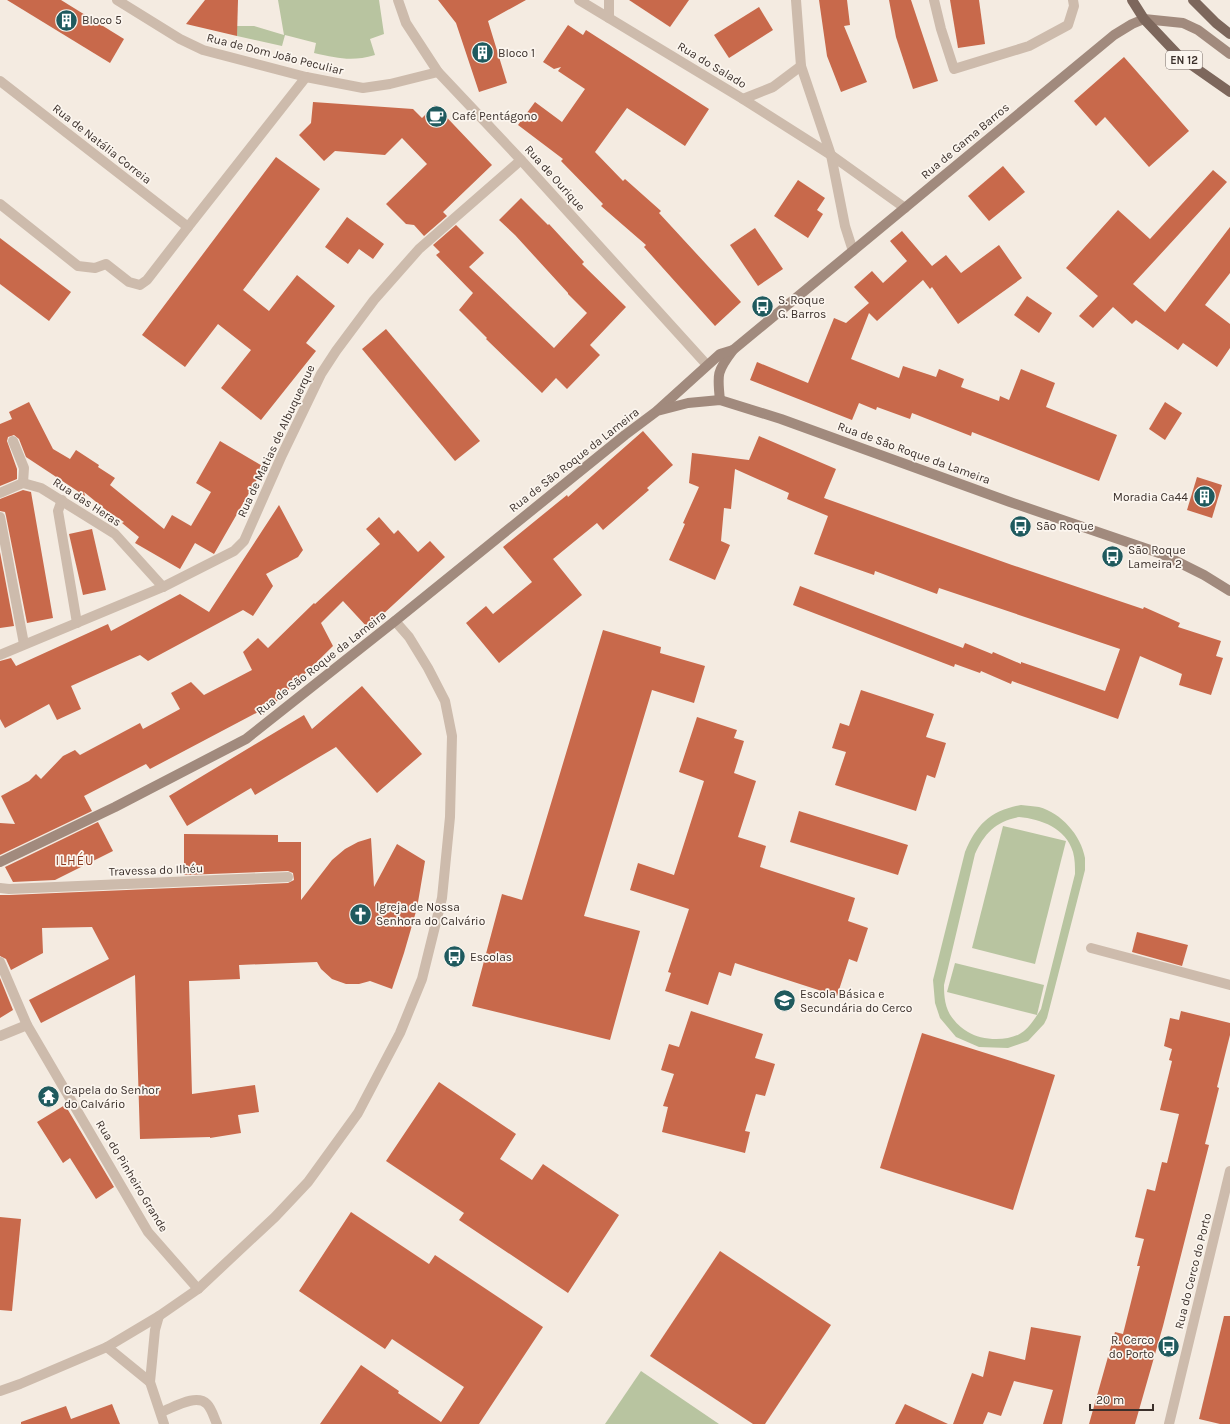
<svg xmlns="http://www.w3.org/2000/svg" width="1230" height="1424" font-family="Karla,sans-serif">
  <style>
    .green { fill: #b8c4a0; fill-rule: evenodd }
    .building { fill: #c8694b }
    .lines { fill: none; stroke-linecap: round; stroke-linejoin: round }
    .service { stroke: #cdbbac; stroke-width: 10 }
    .minor { stroke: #cdbbac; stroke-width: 10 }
    .tertiary { stroke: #cdbbac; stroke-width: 10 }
    .secondary { stroke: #a18a7d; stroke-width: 10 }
    .primary { stroke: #7d675c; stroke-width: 10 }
    .labels { text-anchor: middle; stroke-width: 3.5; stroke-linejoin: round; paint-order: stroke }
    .shield { fill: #fbf5ee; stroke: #756b66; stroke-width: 1 }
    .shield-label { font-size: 11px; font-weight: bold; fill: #3b302b }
    .poi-label { font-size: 12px; fill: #3b302b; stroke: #fbf5ee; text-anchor: start }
    .street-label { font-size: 12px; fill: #3b302b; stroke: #fbf5ee }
    .neighbourhood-label { font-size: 13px; letter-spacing: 1px; fill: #8c3b22; stroke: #fbf5ee }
  </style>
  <rect width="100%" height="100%" fill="#f4ebe1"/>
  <g class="green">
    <path d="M278 0H379L384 34 370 39 375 55C351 62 338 58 314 53L316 43 285 35 282 46 237 36V26H254L284 35Z"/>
    <path d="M1021 805C1027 806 1034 806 1039 807 1061 813 1081 835 1085 858 1085 862 1085 866 1085 870L1047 1018 1044 1024 1028 1041 1008 1048 979 1047 956 1037 940 1018 935 1003 933 980 965 852C977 824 990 811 1021 805ZM1019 817C1041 819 1066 828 1073 852 1075 859 1075 867 1075 874L1041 1009C1036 1017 1031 1025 1024 1031 1011 1042 982 1041 968 1032 963 1029 957 1024 954 1020 945 1010 944 997 944 985L975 854C984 834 996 821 1019 817Z"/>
    <polygon points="1003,826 1066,841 1035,964 972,948"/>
    <polygon points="955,963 1044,985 1037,1015 947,992"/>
    <polygon points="641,1371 719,1424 605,1424"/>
  </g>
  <g class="building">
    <polygon points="7,0 61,0 124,39 110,63"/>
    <polygon points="205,0 238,0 237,36 186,24"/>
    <polygon points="438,0 526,0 488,21 507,83 479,92 456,23"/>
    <polygon points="629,0 689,0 670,27"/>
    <polygon points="819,0 847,0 850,25 844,26 867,82 841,92 827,56"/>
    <polygon points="889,0 911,0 938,81 913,89 896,37"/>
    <polygon points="950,0 979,0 985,44 958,48"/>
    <polygon points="759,7 773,30 729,58 714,35"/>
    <polygon points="568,25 583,35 586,30 709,109 685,146 627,108 595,152 623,181 625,179 661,211 659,213 741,302 715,326 644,247 646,245 601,206 603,204 561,161 563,159 518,125 535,102 562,122 585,89 558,71 561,67 554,69 543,62"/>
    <polygon points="1124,57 1189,131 1149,167 1105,117 1096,126 1074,101"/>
    <polygon points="313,102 413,109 422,118 435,105 492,165 443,212 447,216 424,236 414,225 406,224 386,204 427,164 402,138 385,155 335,151 324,161 299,135 311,123"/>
    <polygon points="276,157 320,189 243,290 269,311 297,275 335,306 306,343 316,351 261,420 221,388 251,350 218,324 185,367 142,335"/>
    <polygon points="1003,166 1025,192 989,221 968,196"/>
    <polygon points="1213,170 1227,182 1133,284 1165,312 1230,227 1230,273 1205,305 1230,324 1230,348 1217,367 1183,343 1178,350 1136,320 1132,324 1113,307 1093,328 1079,316 1098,296 1066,268 1118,210 1150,239"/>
    <polygon points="798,180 825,198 817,210 823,214 808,238 774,216"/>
    <polygon points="521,198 548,225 549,224 584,262 582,264 626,307 590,345 600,355 567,389 556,378 542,393 486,339 487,338 459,310 473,293 436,255 440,252 433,245 456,225 484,253 469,267 554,348 587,313 568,294 568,293 515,235 499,220"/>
    <polygon points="347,217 384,244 373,259 359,249 348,264 325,247"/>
    <polygon points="755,228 783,269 758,286 730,245"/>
    <polygon points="902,231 932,266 946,255 961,273 999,245 1022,278 958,324 932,287 930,289 923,280 877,321 869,313 851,359 899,378 903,366 936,377 939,369 964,379 961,387 999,401 1000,396 1009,400 1021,369 1055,383 1046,407 1117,435 1099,481 972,432 971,436 912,413 910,419 877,407 876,410 859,403 852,420 750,380 757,362 808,383 834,318 846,323 869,303 854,287 872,271 883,283 907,261 890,241"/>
    <polygon points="0,238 71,292 49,321 0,284"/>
    <polygon points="1027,296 1052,313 1039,333 1014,315"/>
    <polygon points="386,329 480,441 455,461 362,349"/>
    <polygon points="29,402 53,449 70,459 76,450 99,465 98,467 115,478 110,485 164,529 172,515 191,526 211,492 196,483 220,441 264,467 214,554 195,543 180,569 135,543 139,537 122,523 124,522 106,510 84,492 85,496 26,457 19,439 14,435 8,437 7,441 17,469 17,479 0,486 0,424 12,419 9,412"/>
    <polygon points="1165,402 1182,413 1165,440 1149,429"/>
    <polygon points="643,431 673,465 647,488 649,490 603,530 597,523 553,559 582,595 499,663 466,623 486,606 493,614 532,582 503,547 567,495 568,497"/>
    <polygon points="759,436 836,469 824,498 1012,565 1143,609 1144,607 1180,623 1178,627 1221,641 1216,656 1223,658 1211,695 1179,685 1182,674 1140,656 1118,719 1012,681 1011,684 981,671 980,673 955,664 954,667 793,605 800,586 963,648 965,643 992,654 993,652 1021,664 1021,662 1105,691 1120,649 939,588 937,594 875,571 874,575 814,554 828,516 787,499 789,493 735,469 731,509 724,508 721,541 730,545 715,580 669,560 685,524 683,523 699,487 689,483 692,453 749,460"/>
    <polygon points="1197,477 1222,485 1212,518 1187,510"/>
    <polygon points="23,490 31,492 53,618 27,623 6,516 5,512 0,511 0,499"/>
    <polygon points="279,505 303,550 298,557 266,574 273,586 253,616 243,610 148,661 140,655 71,686 81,709 57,720 49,704 5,728 0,719 0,661 11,658 16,666 108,624 111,631 180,594 209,612"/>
    <polygon points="379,517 394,534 398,530 418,552 430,541 445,557 368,628 343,601 321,623 333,646 262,716 260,711 150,769 146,764 84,796 92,811 0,855 0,823 15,824 1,796 29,781 36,774 41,779 63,756 75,750 80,755 140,723 143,729 180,709 171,693 191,682 204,695 252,670 243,652 258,638 268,648 314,603 315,604 380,544 366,529"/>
    <polygon points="92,529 106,590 83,595 69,534"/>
    <polygon points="0,552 14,626 0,628"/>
    <polygon points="603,630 661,647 660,653 705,666 694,703 652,690 584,916 640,931 610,1040 472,1006 502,894 522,900"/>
    <polygon points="362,686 422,754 377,793 336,747 255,795 251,788 187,826 169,796 304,715 312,729"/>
    <polygon points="861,690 934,714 926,737 946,743 935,778 927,775 916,811 835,785 846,752 832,748 840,723 849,726"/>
    <polygon points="697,717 737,730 734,738 744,741 734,773 756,781 738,837 766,846 760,867 855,898 848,921 868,928 857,962 849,959 837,996 735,963 731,976 719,972 708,1005 665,991 671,973 668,972 689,909 630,890 638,863 674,875 704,781 679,772"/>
    <polygon points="799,811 908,845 898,875 790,842"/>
    <polygon points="98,822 113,851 55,880 13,882 5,867"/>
    <polygon points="184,834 278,835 278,842 301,842 301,900 332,860 345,849 358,842 371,838 374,887 397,844 425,861 417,908 404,953 392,989 370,981 359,984 346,984 332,979 321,969 317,962 239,965 240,979 189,981 192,1094 255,1085 259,1112 238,1115 241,1133 210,1138 210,1137 140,1139 135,975 41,1023 29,1000 109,959 92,927 42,928 43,953 11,970 6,959 0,956 0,895 9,895 288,883 294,880 293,873 288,871 184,875"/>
    <polygon points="1137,932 1188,945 1182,966 1132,952"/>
    <polygon points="0,978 13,1010 0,1018"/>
    <polygon points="691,1011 763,1034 755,1058 775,1064 765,1096 756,1094 745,1131 750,1132 745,1153 662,1132 668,1107 663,1106 674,1074 661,1070 669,1044 679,1047"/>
    <polygon points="1181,1011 1230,1023 1230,1035 1217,1087 1219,1088 1205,1144 1209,1145 1163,1326 1135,1424 1089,1424 1115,1332 1123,1334 1140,1266 1137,1266 1144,1239 1135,1237 1147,1189 1155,1191 1162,1162 1167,1163 1179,1114 1160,1110 1172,1061 1169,1060 1172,1049 1164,1046 1170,1018 1179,1020"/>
    <polygon points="922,1033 1055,1075 1013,1210 880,1168"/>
    <polygon points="439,1082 516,1134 500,1159 532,1180 543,1164 619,1215 568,1293 459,1220 464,1213 386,1161"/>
    <polygon points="65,1105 114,1187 96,1199 70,1158 63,1163 37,1122"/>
    <polygon points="351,1212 429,1264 435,1255 543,1327 479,1424 320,1424 361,1365 399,1391 398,1393 441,1422 464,1387 392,1339 385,1349 299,1291"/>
    <polygon points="0,1217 21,1219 12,1311 0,1310"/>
    <polygon points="720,1251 831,1325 765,1424 753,1424 650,1356"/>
    <polygon points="1224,1316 1230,1316 1230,1424 1220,1424 1199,1419"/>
    <polygon points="1031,1327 1081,1336 1062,1424 1043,1424 1053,1390 1014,1381 1001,1416 988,1412 983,1424 953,1424 972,1373 983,1377 989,1351 1025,1360"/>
    <polygon points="112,1404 120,1424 21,1424 21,1422 66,1406 71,1419"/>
    <polygon points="905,1404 948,1424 895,1424"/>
  </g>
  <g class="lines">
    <polyline class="service" points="1091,948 1230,985"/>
    <g class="minor">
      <polyline points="117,0 180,39 203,50 306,77 363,88 390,84 438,72"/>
      <polyline points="398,0 406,23 438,72 521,160 707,365"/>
      <polyline points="579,0 743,99 831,155"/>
      <polyline points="796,0 801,66 831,155"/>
      <polyline points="934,0 941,29 954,69 1029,46 1068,25 1074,6 1073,0"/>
      <polyline points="609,18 609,0"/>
      <polyline points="0,81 188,227 306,77"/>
      <polyline points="743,99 773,87 801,66"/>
      <polyline points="0,204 78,266 95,268 106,264 129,282 140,285 147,280 188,227"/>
      <polyline points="853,251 845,226 831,155 905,208"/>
      <polyline points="13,441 24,468 23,483"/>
      <polyline points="23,483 41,488 115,534 163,587"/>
      <polyline points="0,493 23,483"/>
      <polyline points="62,500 58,511 77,623"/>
      <polyline points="0,517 24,644"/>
      <polyline points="0,655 163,587 234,551 244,541 282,455 321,374 336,351 374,300 419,249 521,160"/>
      <polyline points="0,888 9,889 288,877"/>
      <polyline points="0,962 27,1025 148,1232 198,1289"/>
      <polyline points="0,1036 27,1025"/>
      <polyline points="159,1316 155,1330 150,1382 164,1424"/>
      <polyline points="107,1347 150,1382"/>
      <path d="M161 1412C173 1408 196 1393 207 1404 212 1409 214 1418 217 1424"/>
      <polyline points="1169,1424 1230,1171"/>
    </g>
    <polyline class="tertiary" points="0,1391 20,1384 107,1347 159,1316 198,1289 275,1217 308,1182 358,1113 400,1033 422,979 442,898 450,817 452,736 445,701 428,668 409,637 395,621"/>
    <g class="secondary">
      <path d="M720 400C717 374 717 371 733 350L1114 35 1132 24 1144 19 1183 23 1198 30 1230 54"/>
      <polyline points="658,410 720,354 733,350"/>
      <polyline points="0,862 115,807 246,739 395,621 625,435 657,411 688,403 720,400 781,419 1010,502 1162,554 1204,575 1230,591"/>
    </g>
    <g class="primary">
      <polyline points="1132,0 1144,19 1180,57 1230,92"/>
      <polyline points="1193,0 1216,23 1230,34"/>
    </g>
  </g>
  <defs>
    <symbol id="building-disc" viewBox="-11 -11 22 22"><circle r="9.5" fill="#1f5a5e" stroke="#fbf5ee"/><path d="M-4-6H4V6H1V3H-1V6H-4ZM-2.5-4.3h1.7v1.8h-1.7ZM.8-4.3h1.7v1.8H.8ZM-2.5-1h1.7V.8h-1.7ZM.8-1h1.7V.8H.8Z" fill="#fff"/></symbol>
    <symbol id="cafe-disc" viewBox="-11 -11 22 22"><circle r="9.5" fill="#1f5a5e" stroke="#fbf5ee"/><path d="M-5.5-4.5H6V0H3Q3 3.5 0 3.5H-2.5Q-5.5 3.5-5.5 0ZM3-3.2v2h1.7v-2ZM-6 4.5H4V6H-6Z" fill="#fff"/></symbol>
    <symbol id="bus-disc" viewBox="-11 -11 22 22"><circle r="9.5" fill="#1f5a5e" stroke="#fbf5ee"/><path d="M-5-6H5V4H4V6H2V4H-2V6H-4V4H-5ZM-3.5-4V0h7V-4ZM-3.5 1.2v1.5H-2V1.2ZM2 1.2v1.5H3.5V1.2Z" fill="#fff"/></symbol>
    <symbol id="church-disc" viewBox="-11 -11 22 22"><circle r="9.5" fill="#1f5a5e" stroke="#fbf5ee"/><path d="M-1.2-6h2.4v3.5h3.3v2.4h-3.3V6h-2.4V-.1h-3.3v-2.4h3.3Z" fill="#fff"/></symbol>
    <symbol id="school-disc" viewBox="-11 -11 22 22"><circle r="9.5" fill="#1f5a5e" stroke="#fbf5ee"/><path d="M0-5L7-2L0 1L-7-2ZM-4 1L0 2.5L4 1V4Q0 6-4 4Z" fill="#fff"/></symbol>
    <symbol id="temple-disc" viewBox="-11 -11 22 22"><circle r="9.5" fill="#1f5a5e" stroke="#fbf5ee"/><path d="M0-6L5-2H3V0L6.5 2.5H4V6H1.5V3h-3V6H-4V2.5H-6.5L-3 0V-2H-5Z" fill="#fff"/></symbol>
  </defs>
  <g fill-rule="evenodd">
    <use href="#building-disc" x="54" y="8" width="25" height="25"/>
    <use href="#building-disc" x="470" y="40" width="25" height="25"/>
    <use href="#cafe-disc" x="424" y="104" width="25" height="25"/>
    <use href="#bus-disc" x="750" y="294" width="25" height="25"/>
    <use href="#building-disc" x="1192" y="484" width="25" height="25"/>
    <use href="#bus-disc" x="1008" y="514" width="25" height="25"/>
    <use href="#bus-disc" x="1100" y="544" width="25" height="25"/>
    <use href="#church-disc" x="348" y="902" width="25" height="25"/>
    <use href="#bus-disc" x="442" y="944" width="25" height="25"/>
    <use href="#school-disc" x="772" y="988" width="25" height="25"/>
    <use href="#temple-disc" x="36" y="1084" width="25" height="25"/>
    <use href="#bus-disc" x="1156" y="1334" width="25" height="25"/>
  </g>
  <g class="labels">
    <rect class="shield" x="1166" y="51" width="36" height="18" rx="3"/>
    <g class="shield-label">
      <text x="1184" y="64">EN 12</text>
    </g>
    <g class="poi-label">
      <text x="82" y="24">Bloco 5</text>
      <text x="498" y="57">Bloco 1</text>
      <text x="452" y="120">Café Pentágono</text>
      <text x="778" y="304">S. Roque<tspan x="778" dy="14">G. Barros</tspan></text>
      <text x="1188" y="501" text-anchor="end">Moradia Ca44</text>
      <text x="1036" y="530">São Roque</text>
      <text x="1128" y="554">São Roque<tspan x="1128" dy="14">Lameira 2</tspan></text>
      <text x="376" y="911">Igreja de Nossa<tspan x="376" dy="14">Senhora do Calvário</tspan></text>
      <text x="470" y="961">Escolas</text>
      <text x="800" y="998">Escola Básica e<tspan x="800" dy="14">Secundária do Cerco</tspan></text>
      <text x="64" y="1094">Capela do Senhor<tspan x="64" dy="14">do Calvário</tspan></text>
      <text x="1154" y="1344" text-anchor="end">R. Cerco<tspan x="1154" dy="14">do Porto</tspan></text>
    </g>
    <g class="street-label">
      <text transform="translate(275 54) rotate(14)" y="4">Rua de Dom João Peculiar</text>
      <text transform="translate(712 65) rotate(31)" y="4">Rua do Salado</text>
      <text transform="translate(965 141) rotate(-40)" y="4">Rua de Gama Barros</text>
      <text transform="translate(102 144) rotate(38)" y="4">Rua de Natália Correia</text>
      <text transform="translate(555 178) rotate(48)" y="4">Rua de Ourique</text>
      <text transform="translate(276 441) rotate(-65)" y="4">Rua de Matias de Albuquerque</text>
      <text transform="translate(914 453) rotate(20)" y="4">Rua de São Roque da Lameira</text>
      <text transform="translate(574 460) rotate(-38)" y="4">Rua de São Roque da Lameira</text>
      <text transform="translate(87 502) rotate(33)" y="4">Rua das Heras</text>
      <text transform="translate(321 663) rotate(-38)" y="4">Rua de São Roque da Lameira</text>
      <text transform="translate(156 870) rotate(-2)" y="4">Travessa do Ilhéu</text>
      <text transform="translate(132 1176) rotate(59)" y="4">Rua do Pinheiro Grande</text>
      <text transform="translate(1193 1271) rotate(-76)" y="4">Rua do Cerco do Porto</text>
    </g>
    <g class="neighbourhood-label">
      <text x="75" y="865">ILHÉU</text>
    </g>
  </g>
  <path d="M1090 1404v6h63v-6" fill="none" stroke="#3b302b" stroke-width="2"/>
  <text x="1096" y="1404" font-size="12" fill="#3b302b" stroke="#fbf5ee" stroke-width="3" paint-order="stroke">20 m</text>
</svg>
